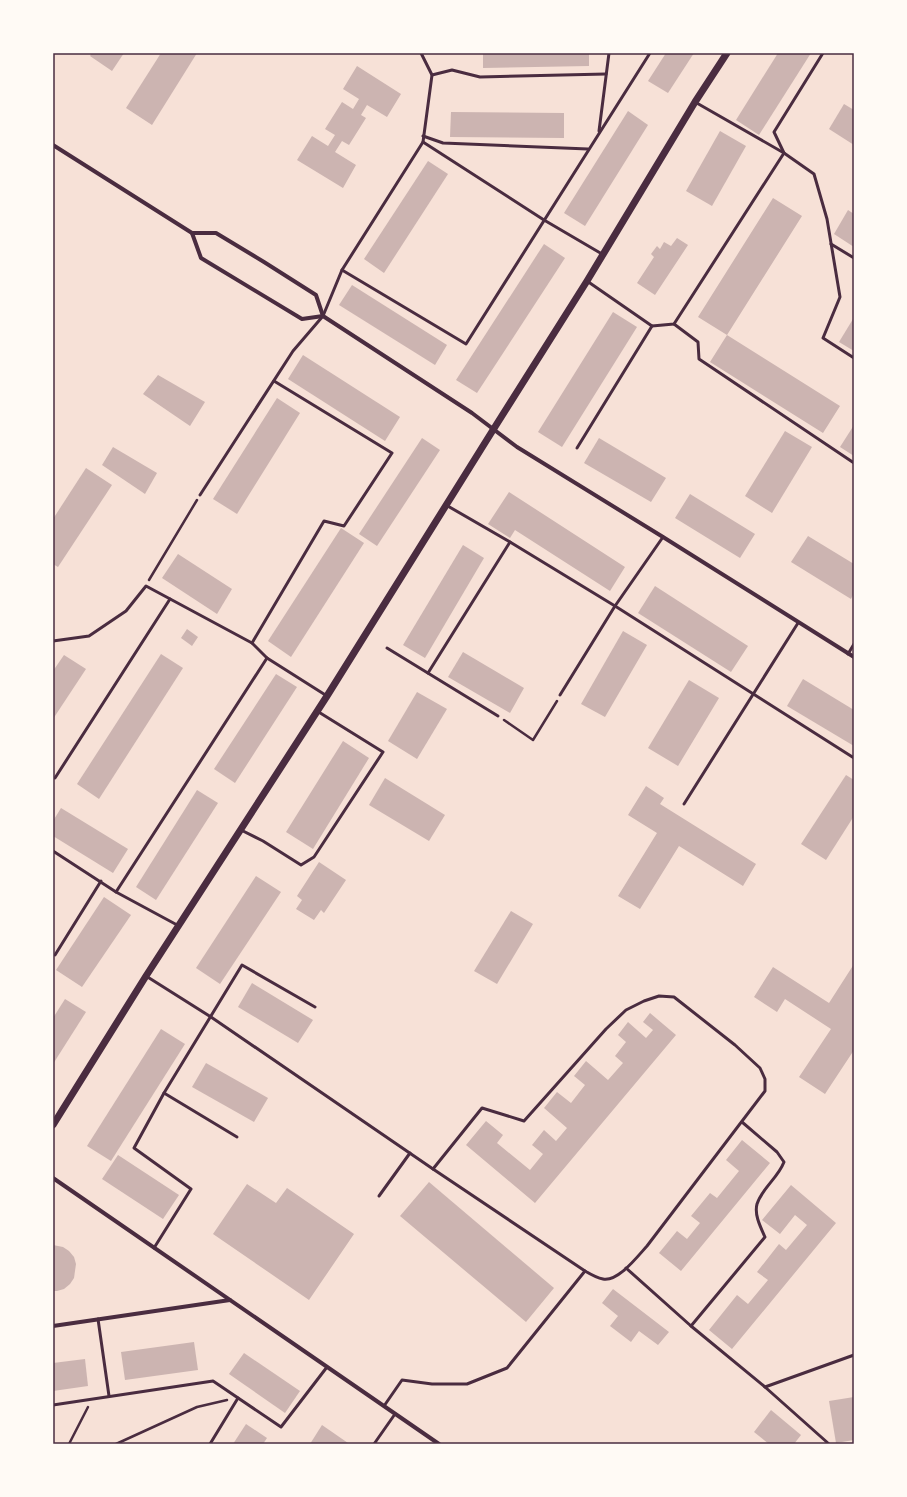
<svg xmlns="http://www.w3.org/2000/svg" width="907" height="1497" font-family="'PT Sans',sans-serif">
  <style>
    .building { fill: #ccb4b1 }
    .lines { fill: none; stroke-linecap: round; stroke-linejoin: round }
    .path { stroke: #4a2c40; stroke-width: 2.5 }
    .service { stroke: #4a2c40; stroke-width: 3 }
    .minor { stroke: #4a2c40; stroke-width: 4 }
    .tertiary { stroke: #4a2c40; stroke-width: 7 }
    .neatline { fill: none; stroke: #4a2c40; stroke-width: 1.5 }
  </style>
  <rect width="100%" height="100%" fill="#f7e1d7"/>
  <g class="building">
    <polygon points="92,53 124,53 112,71 90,56"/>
    <polygon points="161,53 197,53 152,125 126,108"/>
    <polygon points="483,53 589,53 589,66 483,68"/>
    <polygon points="666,53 694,53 668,93 648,81"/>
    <polygon points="778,53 811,53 759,135 736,120"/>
    <polygon points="357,66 401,94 387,117 367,105 361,115 366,118 349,145 342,141 335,152 356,165 343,188 297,160 312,136 328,146 335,135 325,129 342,102 353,109 359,99 343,89"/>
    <polygon points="844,104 854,110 854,145 829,129"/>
    <polygon points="628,111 648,125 585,226 564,213"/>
    <polygon points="451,112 564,113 564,138 450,137"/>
    <polygon points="720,131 746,146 712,206 686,191"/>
    <polygon points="428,161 448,174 384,273 364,259"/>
    <polygon points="773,198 802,216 727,335 840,406 823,433 710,362 727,335 698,317"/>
    <polygon points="848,210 854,214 854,247 834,234"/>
    <polygon points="677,238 688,245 655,295 637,283 654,257 651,254 657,246 660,249 664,242 671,246"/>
    <polygon points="544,244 565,258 477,393 456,380"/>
    <polygon points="352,285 447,345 435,365 339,305"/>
    <polygon points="613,312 637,327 562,447 538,432"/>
    <polygon points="853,319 854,320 854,351 839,342"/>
    <polygon points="303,355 400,417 385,441 288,379"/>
    <polygon points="158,375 205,402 190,426 143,394"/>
    <polygon points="277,398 300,413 237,514 213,499"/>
    <polygon points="854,425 854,456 840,447"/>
    <polygon points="785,431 812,447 772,513 745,496"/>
    <polygon points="422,438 440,450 377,546 359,534"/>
    <polygon points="599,438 666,478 651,502 584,463"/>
    <polygon points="113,447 157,473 145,494 102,465"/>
    <polygon points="86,468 112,485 58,567 53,564 53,519"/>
    <polygon points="509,492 625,567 610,591 515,530 510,538 488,524"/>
    <polygon points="690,494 755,534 740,558 675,518"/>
    <polygon points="341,528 364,543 291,657 268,641"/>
    <polygon points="808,536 854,564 854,593 851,599 791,562"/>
    <polygon points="463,545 484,558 425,658 403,645"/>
    <polygon points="178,554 232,589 217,614 162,578"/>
    <polygon points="655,586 748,646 731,672 638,613"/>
    <polygon points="187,629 198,637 192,646 181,638"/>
    <polygon points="623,631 647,645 605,717 581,704"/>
    <polygon points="463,652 524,688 510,713 448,677"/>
    <polygon points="161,654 183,668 99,799 77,784"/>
    <polygon points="64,655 86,669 53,719 53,671"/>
    <polygon points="276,674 297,687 235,783 214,769"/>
    <polygon points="803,679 854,710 854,746 787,706"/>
    <polygon points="689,680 719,698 678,766 648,748"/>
    <polygon points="417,692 447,709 417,759 388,741"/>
    <polygon points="343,741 369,758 313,849 286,832"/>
    <polygon points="846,775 854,780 854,816 826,860 801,844"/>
    <polygon points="385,778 445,815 429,841 369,805"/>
    <polygon points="646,786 664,798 660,804 756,864 743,886 679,846 640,909 618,896 657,833 628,815"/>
    <polygon points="197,790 218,803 156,900 136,887"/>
    <polygon points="61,808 128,849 113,873 53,836 53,821"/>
    <polygon points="319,862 346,880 324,913 321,910 314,920 296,909 302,900 297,896"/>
    <polygon points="256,876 281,892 220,984 196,968"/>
    <polygon points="104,897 131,915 82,987 56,970"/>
    <polygon points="511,911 533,924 497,984 474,971"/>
    <polygon points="854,964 854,1020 853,1021 854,1022 854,1050 825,1094 799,1077 831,1029 785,999 777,1012 754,997 773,967 829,1003"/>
    <polygon points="252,983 313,1020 298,1043 238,1007"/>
    <polygon points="65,999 86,1012 53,1064 53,1018"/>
    <polygon points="650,1013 676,1035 535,1203 466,1145 486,1121 503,1135 497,1143 530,1170 543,1154 532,1145 544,1130 556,1141 567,1128 544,1108 557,1092 571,1103 585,1085 574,1076 586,1061 608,1080 623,1063 615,1056 626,1042 618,1035 628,1022 646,1038 653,1030 643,1022"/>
    <polygon points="161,1029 185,1044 111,1161 87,1146"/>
    <polygon points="206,1063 268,1098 254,1122 192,1087"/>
    <polygon points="742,1140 770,1163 681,1271 659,1253 677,1231 687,1239 700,1223 691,1216 710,1193 717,1198 739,1171 726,1160"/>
    <polygon points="118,1155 179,1195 163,1219 102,1179"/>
    <polygon points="429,1182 554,1288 526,1322 400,1216"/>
    <polygon points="247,1184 276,1203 287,1188 354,1234 309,1300 213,1234"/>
    <polygon points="791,1185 836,1223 732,1349 709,1330 737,1295 748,1304 768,1280 757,1272 779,1244 786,1250 807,1225 795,1215 780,1234 762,1220"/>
    <polygon points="53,1245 63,1247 69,1251 74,1257 76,1264 74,1278 70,1284 64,1289 57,1291 53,1291"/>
    <polygon points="613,1289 669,1332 658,1345 639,1331 631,1342 610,1326 618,1316 602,1303"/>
    <polygon points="194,1342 198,1370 125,1380 121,1352"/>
    <polygon points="244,1353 300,1391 285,1413 229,1374"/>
    <polygon points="85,1359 88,1386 53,1391 53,1363"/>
    <polygon points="854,1397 854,1440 836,1443 829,1401"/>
    <polygon points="771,1410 801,1435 794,1444 769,1444 754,1432"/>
    <polygon points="246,1424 267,1438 263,1444 233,1444"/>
    <polygon points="322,1425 348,1443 347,1444 310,1444"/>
  </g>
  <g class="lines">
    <g class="path">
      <polyline points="149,580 197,500"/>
      <polyline points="504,720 533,740 557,701"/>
      <polyline points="69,1444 88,1407"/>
      <polyline points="116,1444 197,1407 227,1400"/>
    </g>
    <g class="service">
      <polyline points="432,75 452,70 480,77 606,74"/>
      <polyline points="695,102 784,153 814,174 827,219 840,297 823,338 854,358"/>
      <polyline points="599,131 609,53"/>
      <polyline points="423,136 443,143 588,149"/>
      <polyline points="423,142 544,220 602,254"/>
      <polyline points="831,244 854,258"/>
      <polyline points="342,270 466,344 650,53"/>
      <polyline points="674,324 698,342 699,359 854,463"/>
      <polyline points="652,326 674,324 784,153 774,132 823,53"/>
      <polyline points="577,448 652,326 587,281"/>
      <polyline points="200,495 293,351 323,316 342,270 423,142 432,75 421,53"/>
      <polyline points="510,542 615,606 854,758"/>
      <polyline points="53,641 89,636 126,611 146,586 252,643 267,658 327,696"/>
      <polyline points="252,643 324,521 344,526 392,453 274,381"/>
      <polyline points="387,648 498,716"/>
      <polyline points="848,654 854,644"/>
      <polyline points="428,673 510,542 446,505"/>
      <polyline points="560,695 615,606 663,537"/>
      <polyline points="55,778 170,599"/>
      <polyline points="684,804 798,623"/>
      <polyline points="241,830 263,841 301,865 314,857 383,752 317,711"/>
      <polyline points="53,851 116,892 179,926"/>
      <polyline points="116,892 267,658"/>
      <polyline points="55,955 101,881"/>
      <polyline points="146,976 211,1017 433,1169 585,1271 507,1368 467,1384 432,1384 402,1380 384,1406"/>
      <polyline points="164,1093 237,1137"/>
      <path d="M433 1169 482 1108 524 1121 606 1029 626 1010 644 1001 659 996 674 997 735 1045 760 1068 765 1079V1091L647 1246C637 1257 618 1282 603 1279 597 1278 590 1274 585 1271"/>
      <polyline points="379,1196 410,1153"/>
      <polyline points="154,1248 191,1189 134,1148 164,1093 242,965 315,1007"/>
      <path d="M626 1268 691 1326 765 1237C761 1228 754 1215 757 1204 762 1188 778 1178 784 1162L777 1152 742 1122"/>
      <polyline points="98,1319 109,1396"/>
      <polyline points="691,1326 765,1387 854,1355"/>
      <polyline points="765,1387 829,1444"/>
      <polyline points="53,1405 213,1381 281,1427 327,1367"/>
      <polyline points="210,1444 238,1398"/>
      <polyline points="374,1444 395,1414"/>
    </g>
    <g class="minor">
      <polyline points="53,145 192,233 216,233 264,262 316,295 323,316 472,413 517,447 663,537 854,657"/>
      <polyline points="192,233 201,258 302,319 323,316"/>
      <polyline points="53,1178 439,1444"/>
      <polyline points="53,1326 230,1300"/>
    </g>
    <polyline class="tertiary" points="53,1125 146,976 327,696 493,430 587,281 695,102 727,53"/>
  </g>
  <rect width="907" height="1497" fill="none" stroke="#fffaf5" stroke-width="108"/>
  <rect x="54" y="54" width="799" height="1389" class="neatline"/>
</svg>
